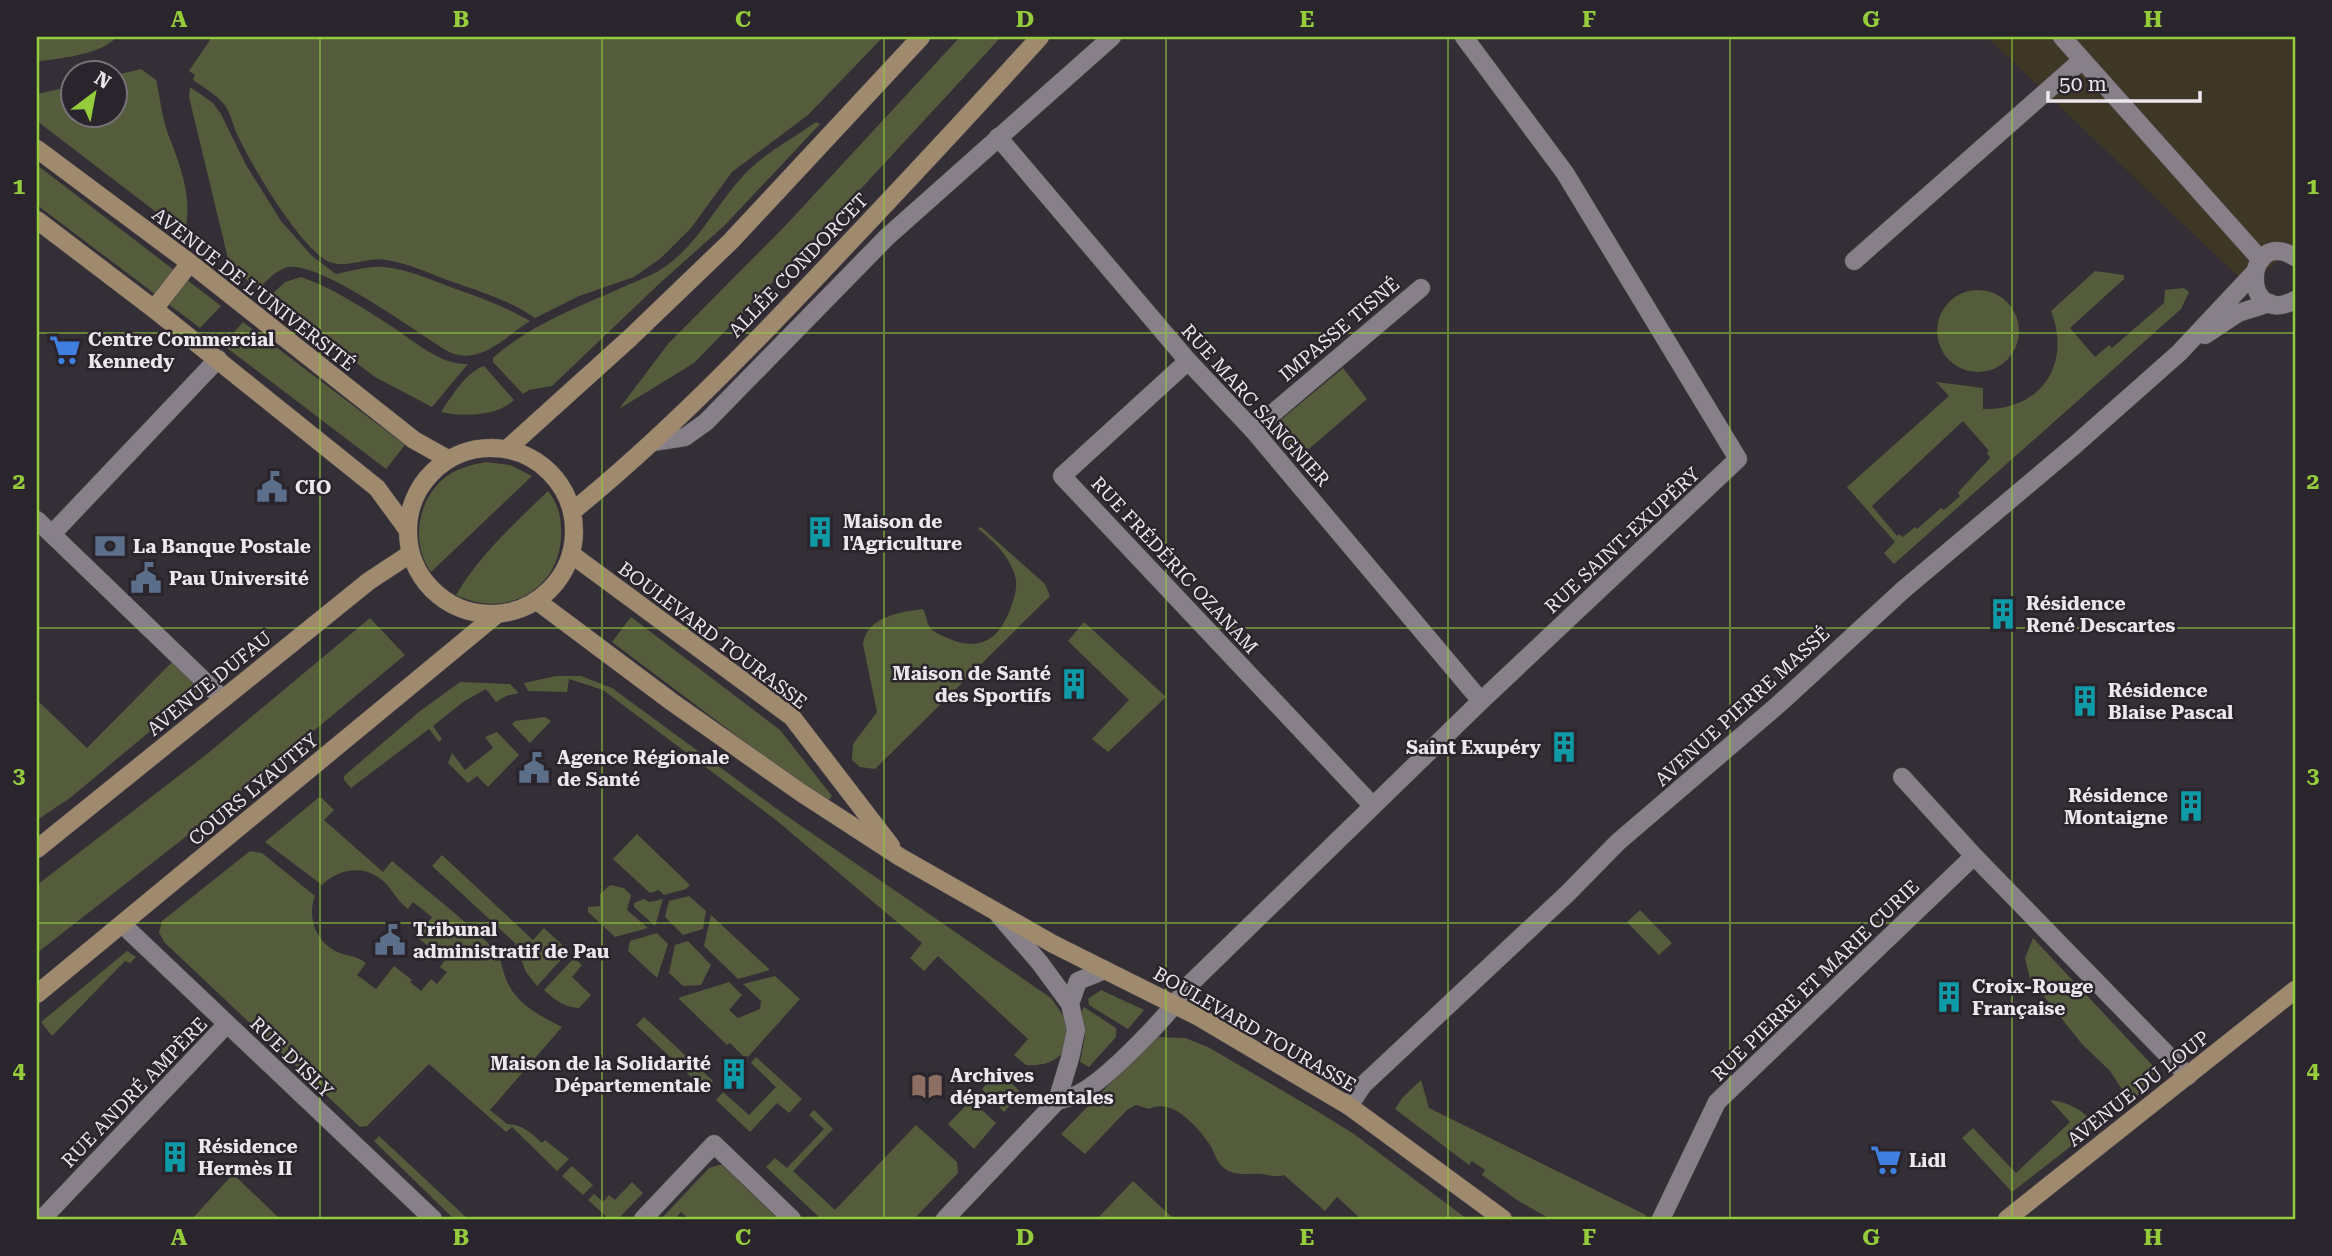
<svg xmlns="http://www.w3.org/2000/svg" width="2332" height="1256" font-family="'Roboto Serif',serif">
  <style>
    .commercial { fill: #3f3726 }
    .green { fill: #555c3c; fill-rule: evenodd }
    .lines { fill: none; stroke-linecap: round; stroke-linejoin: round }
    .street-casing { stroke: #524c53; stroke-width: 19 }
    .secondary-casing { stroke: #524c53; stroke-width: 19 }
    .street { stroke: #878089; stroke-width: 18 }
    .secondary { stroke: #a08a6d; stroke-width: 18 }
    .grid { fill: none; stroke: #94cc3c; stroke-width: 2; stroke-opacity: 0.55 }
    .labels { text-anchor: middle; stroke-width: 5; stroke-linejoin: round; paint-order: stroke }
    .street-label { font-size: 19px; fill: #ebe7ec; stroke: #2a242c }
    .poi-label { font-size: 19px; font-weight: bold; fill: #ebe7ec; stroke: #2a242c; text-anchor: start }
    .neatline { fill: none; stroke: #94cc3c; stroke-width: 2.5 }
    .grid-label { font-size: 23px; text-anchor: middle; font-weight: bold; fill: #94cc3c }
  </style>
  <rect width="100%" height="100%" fill="#342e36"/>
  <polygon class="commercial" points="1987,37 2295,37 2295,247 2248,286"/>
  <g class="green">
    <path d="M37 37H117C98 56 63 57 37 62Z"/>
    <path d="M212 37H883L808 115 732 172 691 228 661 258 634 277 579 296 535 318C508 299 477 291 447 280 427 272 407 263 386 260 366 256 342 272 324 259 295 239 251 165 236 132 233 124 231 115 226 107 219 96 204 88 193 80L195 75 189 71Z"/>
    <polygon points="960,37 1001,37 810,244 694,363 619,409 668,344 786,225"/>
    <path d="M141 69 156 80C160 97 162 117 168 134 179 162 192 195 186 226L177 228 37 121V94L73 86 74 116H116V75Z"/>
    <path d="M190 87 213 103 221 114 246 165 281 221 312 256 336 274C352 271 368 266 384 267 409 269 433 281 456 289 482 298 506 307 530 321 504 337 481 366 449 352 418 333 320 261 288 267 276 270 267 280 259 289L230 267 189 97Z"/>
    <path d="M816 122 820 124 725 225 660 283 552 386 529 390 523 394 493 362V358C529 326 575 308 619 289 633 282 650 277 663 268 698 245 715 206 743 176 764 153 791 140 816 122Z"/>
    <polygon points="37,165 221,306 200,328 37,205"/>
    <path d="M2095 271 2124 275V279L2070 328 2095 357 2109 345 2112 348 2164 303 2165 290 2184 288 2189 292 2181 309 1894 564 1884 553 1895 542 1847 487 1949 396 1936 382 1983 388V409C2041 411 2072 364 2051 311ZM1963 421 1989 451 1987 453 1990 458 1962 488 1958 493 1960 496 1944 510 1941 508 1917 529 1915 527 1903 537 1899 534 1897 536 1872 506Z"/>
    <path d="M301 277C333 288 363 308 391 326 414 341 440 365 468 364L432 407 375 377 269 297 285 282Z"/>
    <circle cx="1978" cy="331" r="41"/>
    <polygon points="243,322 405,445 386,469 223,345"/>
    <path d="M484 366 514 400C498 416 462 417 441 412 451 397 466 372 484 366Z"/>
    <polygon points="1343,368 1367,399 1295,461 1272,433 1277,423"/>
    <path d="M486 462 510 465 532 476 431 572C411 545 417 503 441 481 453 469 470 465 486 462Z"/>
    <path d="M548 491C556 500 561 515 561 527 565 586 509 621 456 595 480 554 514 524 548 491Z"/>
    <path d="M981 527 1045 584 1050 596 875 769 860 767 852 760 853 744 877 712 863 644C867 616 901 612 923 609 926 614 926 619 928 624 931 631 939 634 945 637 980 653 999 640 1011 607 1015 596 1018 586 1015 575 1008 555 994 541 978 529Z"/>
    <polygon points="631,617 780,730 832,796 826,803 612,642"/>
    <polygon points="370,618 405,655 188,835 37,953 37,885 207,754"/>
    <polygon points="1084,622 1166,697 1108,752 1092,739 1129,700 1068,641"/>
    <polygon points="173,661 195,682 197,692 70,798 37,820 37,700 87,748"/>
    <path d="M556 676H581L612 688 781 812 1051 998C1057 1007 1066 1017 1068 1028 1073 1055 1050 1067 1026 1065L1014 1055 1028 1039 938 956 924 971 910 958 922 943 776 820 603 690 569 679 567 692 528 691 524 683Z"/>
    <polygon points="460,682 510,684 519,693 506,696 496,702 486,689 463,702 433,726 442,739 439,742 429,729 351,788 344,780 344,776 420,711"/>
    <polygon points="545,717 551,721 530,743 512,724 515,721"/>
    <polygon points="497,732 519,755 488,787 477,776 468,783 448,763 452,753 465,770 493,748 485,737"/>
    <path d="M318 798H322L334 810 324 820 383 872 392 861C426 890 463 918 494 949 501 957 502 969 506 979 515 1003 540 1016 562 1027L490 1110 507 1124C522 1124 531 1133 542 1143L545 1140 569 1159 557 1171 512 1127 506 1132 429 1064 367 1126 360 1127 164 942 159 932 162 921 250 851 262 853 315 896C307 916 315 940 335 951 347 957 354 954 366 963L357 975 376 989 394 966 412 980 410 982 421 991 431 979 437 984 447 972 440 967 449 955 438 947 434 951 417 937 432 917 413 902 408 909C395 899 393 889 382 880 363 864 338 869 322 885L265 842Z"/>
    <polygon points="637,834 690,885 686,889 664,895 659,890 650,893 613,859"/>
    <polygon points="442,855 533,940 544,928 569,951 537,986 526,972 515,943 432,866"/>
    <polygon points="610,885 624,888 631,895 627,910 648,928 615,937 588,912 588,907 600,906 600,894"/>
    <polygon points="689,896 706,911 703,929 683,935 665,917 669,901"/>
    <polygon points="644,899 649,902 663,899 655,926 634,907 634,903"/>
    <polygon points="1640,910 1672,943 1659,955 1627,922"/>
    <polygon points="711,915 770,970 738,979 704,946"/>
    <polygon points="657,933 668,944 657,978 628,951 630,941"/>
    <path d="M2033 938 2154 1067C2155 1085 2144 1093 2129 1100L2110 1071 2082 1044 2030 979 2025 958Z"/>
    <polygon points="688,941 711,965 701,985 683,986 669,973 675,945"/>
    <polygon points="127,951 136,957 130,963 125,961 52,1036 41,1022"/>
    <path d="M574 958 582 965 572 977 591 995 579 1008C566 1008 553 999 544 990Z"/>
    <polygon points="775,976 800,999 746,1059 730,1043 727,1045 678,998 729,982 742,995 729,1010 738,1018 760,1009 761,1001 743,984"/>
    <polygon points="1101,990 1144,1010 1128,1029 1089,1005 1088,999"/>
    <polygon points="1084,1007 1116,1028 1116,1037 1089,1067 1080,1062 1085,1036 1081,1012"/>
    <polygon points="644,1017 713,1081 705,1090 636,1025"/>
    <path d="M1155 1037 1185 1038 1208 1047 1307 1105 1354 1134 1467 1219H1361L1337 1197 1325 1211 1284 1175C1275 1178 1271 1175 1262 1174 1249 1173 1236 1177 1224 1168 1216 1162 1215 1153 1210 1145 1197 1126 1172 1097 1149 1109L1136 1105 1127 1110 1085 1154 1061 1134Z"/>
    <polygon points="756,1057 802,1099 789,1113 777,1103 750,1132 716,1100 723,1092 749,1115 776,1087 751,1063"/>
    <polygon points="999,1070 1021,1093 1004,1112 982,1089"/>
    <polygon points="1421,1080 1429,1108 1646,1215 1644,1219 1550,1219 1517,1200 1482,1175 1485,1170 1472,1161 1469,1165 1395,1109 1402,1098"/>
    <polygon points="971,1100 996,1123 974,1149 948,1124"/>
    <path d="M2050 1100C2070 1102 2084 1111 2097 1126L2012 1192 1962 1138 1973 1128 2016 1173 2070 1122Z"/>
    <polygon points="814,1110 833,1129 793,1171 835,1210 916,1125 957,1162 958,1173 914,1219 821,1219 766,1167 775,1158 787,1168 824,1129 809,1115"/>
    <polygon points="379,1136 468,1219 454,1219 374,1141"/>
    <polygon points="719,1165 722,1165 778,1219 689,1219 681,1212 675,1219 661,1219 709,1168"/>
    <polygon points="572,1166 593,1185 583,1195 562,1176"/>
    <polygon points="233,1174 280,1219 192,1219"/>
    <polygon points="1133,1181 1174,1219 1097,1219"/>
    <polygon points="632,1182 643,1193 618,1219 609,1219 588,1200 594,1194 603,1202 609,1195 615,1200"/>
  </g>
  <g class="lines">
    <defs>
      <g id="street">
        <polyline points="2062,37 2261,260"/>
        <polyline points="998,137 1188,361 1253,430 1481,701"/>
        <path d="M2295 257C2243 226 2240 329 2295 300"/>
        <polyline points="1854,261 2082,60"/>
        <polyline points="2205,335 2238,313 2270,303"/>
        <polyline points="1188,361 1062,476 1373,806"/>
        <polyline points="1253,430 1421,288"/>
        <polyline points="653,442 685,437 706,422 887,237 1112,37"/>
        <polyline points="37,520 223,699"/>
        <polyline points="52,534 218,359"/>
        <polyline points="1902,777 1974,856"/>
        <polyline points="122,924 433,1219"/>
        <polyline points="1070,1004 1078,981 1105,970"/>
        <path d="M1057 1101C1064 1099 1072 1097 1078 1094 1107 1080 1171 1013 1189 985L1481 701 1738 459 1565 173 1464 37"/>
        <polyline points="1349,1106 1363,1085 1568,893 1618,842 1779,704 1903,590 2075,445 2179,353 2254,273"/>
        <polyline points="42,1219 227,1024"/>
        <polyline points="643,1219 714,1144 792,1219"/>
        <polyline points="945,1219 1057,1101 1070,1058 1076,1030 1070,1004 1040,963 998,914"/>
        <polyline points="1661,1219 1717,1102 1974,856 2188,1076"/>
      </g>
      <g id="secondary">
        <polyline points="37,149 190,263 414,440 448,459"/>
        <polyline points="37,220 154,309 377,488 407,529"/>
        <polyline points="154,309 190,263"/>
        <circle cx="491" cy="531" r="83"/>
        <polyline points="507,449 630,338 731,241 921,37"/>
        <path d="M574 510C666 435 749 349 830 263 901 188 971 113 1040 37"/>
        <polyline points="571,554 792,717 891,846"/>
        <polyline points="537,601 672,702 800,792 900,857 1053,944 1199,1017 1305,1080 1349,1106 1503,1219"/>
        <polyline points="37,849 369,581 410,554"/>
        <polyline points="37,994 496,615"/>
        <polyline points="2007,1219 2295,990"/>
      </g>
    </defs>
    <use href="#street" class="street-casing"/>
    <use href="#secondary" class="secondary-casing"/>
    <use href="#street" class="street"/>
    <use href="#secondary" class="secondary"/>
  </g>
  <path class="grid" d="M320 37V1219M602 37V1219M884 37V1219M1166 37V1219M1448 37V1219M1730 37V1219M2012 37V1219M37 333H2295M37 628H2295M37 923H2295"/>
  <defs>
    <symbol id="supermarket-bare" viewBox="-9 -9 18 18"><path d="M-6-5.5h2.5l.6 2H6L4.5 2H-2.5L-4.4-4H-6ZM-1.5 3.2a1.3 1.3 0 1 0 .1 0ZM3 3.2a1.3 1.3 0 1 0 .1 0Z" fill="#3f7fe0" stroke="#2a242c" stroke-width="2.5" paint-order="stroke"/></symbol>
    <symbol id="civic-bare" viewBox="-9 -9 18 18"><path d="M-.6-6.5H3V-4.5H.6V-3L4-1V1h2V6H-6V1h2V-1L-.6-3ZM-1.2 2.5V6h2.4V2.5Z" fill="#5c6f8a" stroke="#2a242c" stroke-width="2.5" paint-order="stroke"/></symbol>
    <symbol id="building-bare" viewBox="-9 -9 18 18"><path d="M-4-6H4V6H1V3H-1V6H-4ZM-2.5-4.3h1.7v1.8h-1.7ZM.8-4.3h1.7v1.8H.8ZM-2.5-1h1.7V.8h-1.7ZM.8-1h1.7V.8H.8Z" fill="#0f9aa8" stroke="#2a242c" stroke-width="2.5" paint-order="stroke"/></symbol>
    <symbol id="bank-bare" viewBox="-9 -9 18 18"><path d="M-6-4H6V4H-6ZM0-2.3a2.3 2.3 0 1 0 0 4.6a2.3 2.3 0 1 0 0-4.6Z" fill="#5c6f8a" stroke="#2a242c" stroke-width="2.5" paint-order="stroke"/></symbol>
    <symbol id="library-bare" viewBox="-9 -9 18 18"><path d="M-6-4Q-3-5.5-.7-3.5V5Q-3 3-6 4ZM6-4Q3-5.5 .7-3.5V5Q3 3 6 4Z" fill="#8d6e63" stroke="#2a242c" stroke-width="2.5" paint-order="stroke"/></symbol>
  </defs>
  <g fill-rule="evenodd">
    <use href="#supermarket-bare" x="43" y="328" width="44" height="44"/>
    <use href="#civic-bare" x="250" y="465" width="44" height="44"/>
    <use href="#building-bare" x="798" y="510" width="44" height="44"/>
    <use href="#bank-bare" x="88" y="524" width="44" height="44"/>
    <use href="#civic-bare" x="124" y="556" width="44" height="44"/>
    <use href="#building-bare" x="1981" y="592" width="44" height="44"/>
    <use href="#building-bare" x="1052" y="662" width="44" height="44"/>
    <use href="#building-bare" x="2063" y="679" width="44" height="44"/>
    <use href="#building-bare" x="1542" y="725" width="44" height="44"/>
    <use href="#civic-bare" x="512" y="746" width="44" height="44"/>
    <use href="#building-bare" x="2169" y="784" width="44" height="44"/>
    <use href="#civic-bare" x="368" y="918" width="44" height="44"/>
    <use href="#building-bare" x="1927" y="975" width="44" height="44"/>
    <use href="#building-bare" x="712" y="1052" width="44" height="44"/>
    <use href="#library-bare" x="905" y="1064" width="44" height="44"/>
    <use href="#building-bare" x="153" y="1135" width="44" height="44"/>
    <use href="#supermarket-bare" x="1864" y="1138" width="44" height="44"/>
  </g>
  <g class="labels">
    <g class="street-label">
      <text transform="translate(798 265) rotate(-46)" y="7">ALLÉE CONDORCET</text>
      <text transform="translate(254 289) rotate(38)" y="7">AVENUE DE L'UNIVERSITÉ</text>
      <text transform="translate(1339 329) rotate(-40)" y="7">IMPASSE TISNÉ</text>
      <text transform="translate(1256 405) rotate(48)" y="7">RUE MARC SANGNIER</text>
      <text transform="translate(1622 540) rotate(-43)" y="7">RUE SAINT-EXUPÉRY</text>
      <text transform="translate(1175 565) rotate(47)" y="7">RUE FRÉDÉRIC OZANAM</text>
      <text transform="translate(713 635) rotate(37)" y="7">BOULEVARD TOURASSE</text>
      <text transform="translate(209 683) rotate(-39)" y="7">AVENUE DUFAU</text>
      <text transform="translate(1742 706) rotate(-42)" y="7">AVENUE PIERRE MASSÉ</text>
      <text transform="translate(253 789) rotate(-40)" y="7">COURS LYAUTEY</text>
      <text transform="translate(1815 980) rotate(-44)" y="7">RUE PIERRE ET MARIE CURIE</text>
      <text transform="translate(1255 1029) rotate(30)" y="7">BOULEVARD TOURASSE</text>
      <text transform="translate(292 1057) rotate(44)" y="7">RUE D'ISLY</text>
      <text transform="translate(2138 1088) rotate(-38)" y="7">AVENUE DU LOUP</text>
      <text transform="translate(134 1092) rotate(-46)" y="7">RUE ANDRÉ AMPÈRE</text>
    </g>
    <g class="poi-label">
      <text x="88" y="346">Centre Commercial<tspan x="88" dy="22">Kennedy</tspan></text>
      <text x="295" y="494">CIO</text>
      <text x="843" y="528">Maison de<tspan x="843" dy="22">l'Agriculture</tspan></text>
      <text x="133" y="553">La Banque Postale</text>
      <text x="169" y="585">Pau Université</text>
      <text x="2026" y="610">Résidence<tspan x="2026" dy="22">René Descartes</tspan></text>
      <text x="1051" y="680" text-anchor="end">Maison de Santé<tspan x="1051" dy="22">des Sportifs</tspan></text>
      <text x="2108" y="697">Résidence<tspan x="2108" dy="22">Blaise Pascal</tspan></text>
      <text x="1541" y="754" text-anchor="end">Saint Exupéry</text>
      <text x="557" y="764">Agence Régionale<tspan x="557" dy="22">de Santé</tspan></text>
      <text x="2168" y="802" text-anchor="end">Résidence<tspan x="2168" dy="22">Montaigne</tspan></text>
      <text x="413" y="936">Tribunal<tspan x="413" dy="22">administratif de Pau</tspan></text>
      <text x="1972" y="993">Croix-Rouge<tspan x="1972" dy="22">Française</tspan></text>
      <text x="711" y="1070" text-anchor="end">Maison de la Solidarité<tspan x="711" dy="22">Départementale</tspan></text>
      <text x="950" y="1082">Archives<tspan x="950" dy="22">départementales</tspan></text>
      <text x="198" y="1153">Résidence<tspan x="198" dy="22">Hermès II</tspan></text>
      <text x="1909" y="1167">Lidl</text>
    </g>
  </g>
  <rect width="2332" height="1256" fill="none" stroke="#2a242c" stroke-width="77"/>
  <g transform="translate(94 94) rotate(32)"><circle r="33" fill="#2a242c" stroke="#777279" stroke-width="2"/>
  <path d="M0-5L12 26L0 18L-12 26Z" fill="#94cc3c"/>
  <text y="-10" font-size="19" font-weight="bold" text-anchor="middle" fill="#ebe7ec">N</text>
  </g>
  <path d="M2048 91v10h152v-10" fill="none" stroke="#ebe7ec" stroke-width="3.5"/>
  <text x="2059" y="91" font-size="21" fill="#ebe7ec" stroke="#2a242c" stroke-width="5" paint-order="stroke">50 m</text>
  <rect x="38" y="38" width="2256" height="1180" class="neatline"/>
  <g class="grid-label">
    <text x="179" y="27">A</text>
    <text x="461" y="27">B</text>
    <text x="743" y="27">C</text>
    <text x="1025" y="27">D</text>
    <text x="1307" y="27">E</text>
    <text x="1589" y="27">F</text>
    <text x="1871" y="27">G</text>
    <text x="2153" y="27">H</text>
    <text x="19" y="194">1</text>
    <text x="2313" y="194">1</text>
    <text x="19" y="489">2</text>
    <text x="2313" y="489">2</text>
    <text x="19" y="783">3</text>
    <text x="2313" y="783">3</text>
    <text x="19" y="1078">4</text>
    <text x="2313" y="1078">4</text>
    <text x="179" y="1245">A</text>
    <text x="461" y="1245">B</text>
    <text x="743" y="1245">C</text>
    <text x="1025" y="1245">D</text>
    <text x="1307" y="1245">E</text>
    <text x="1589" y="1245">F</text>
    <text x="1871" y="1245">G</text>
    <text x="2153" y="1245">H</text>
  </g>
</svg>
